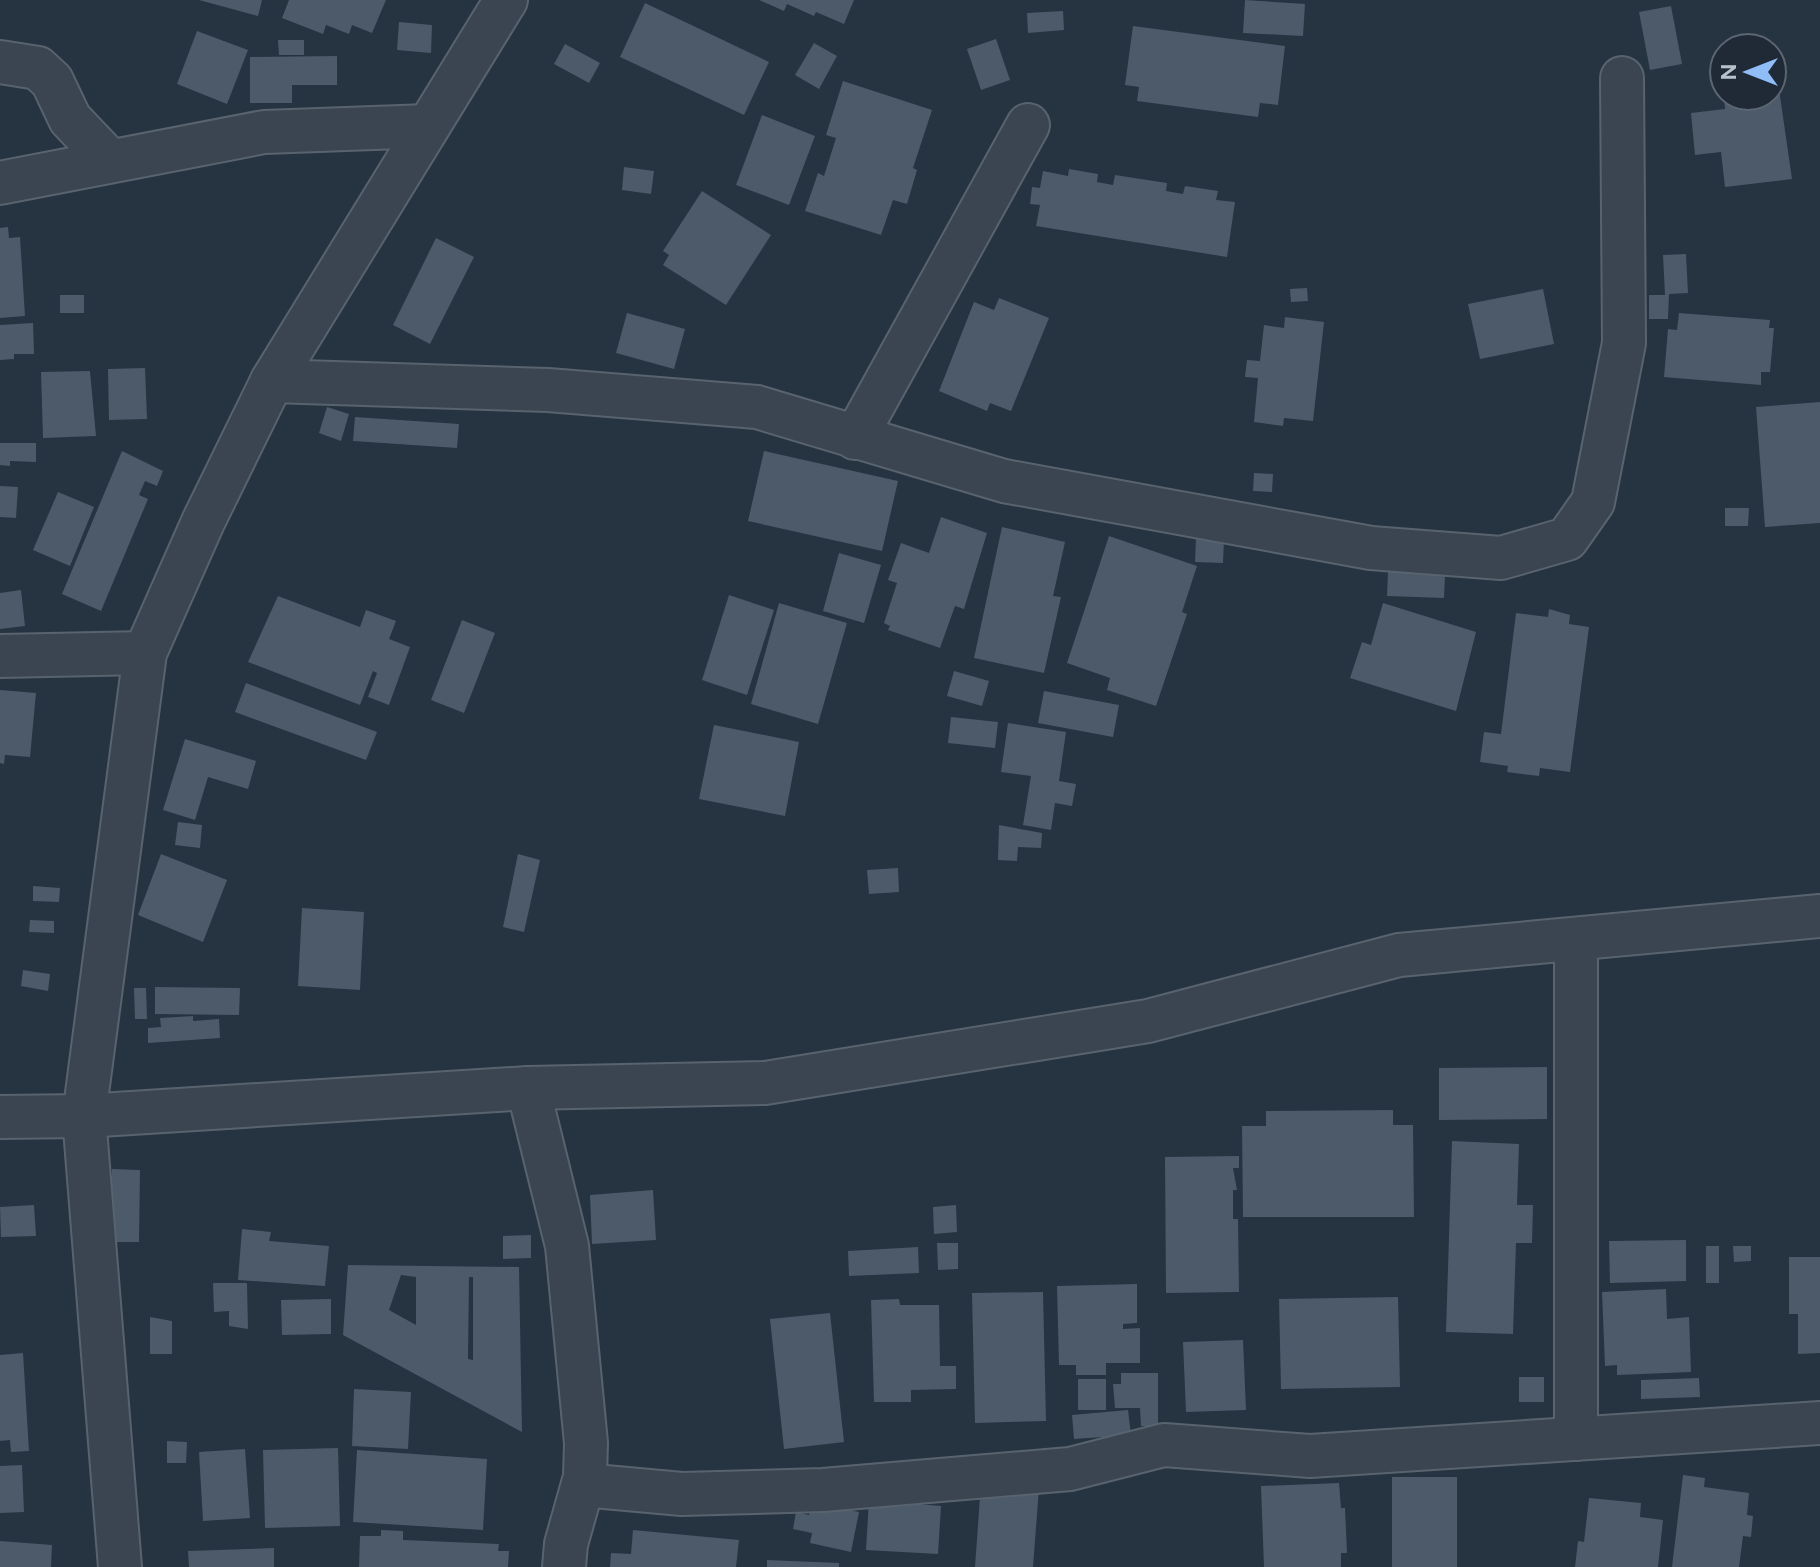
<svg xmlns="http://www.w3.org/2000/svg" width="1820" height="1567" font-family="Figtree,sans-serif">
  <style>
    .building { fill: #4c5a6a; fill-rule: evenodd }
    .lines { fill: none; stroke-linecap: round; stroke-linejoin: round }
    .minor-casing { stroke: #58636e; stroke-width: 46 }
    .minor { stroke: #3a4551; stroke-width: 42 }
  </style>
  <rect width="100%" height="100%" fill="#263341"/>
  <g class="building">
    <polygon points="199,0 262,0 258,16"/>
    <polygon points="289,0 386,0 372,33 352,25 349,34 326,25 323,34 282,18"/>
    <polygon points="759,0 854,0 844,24 816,12 814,16 787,4 784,11"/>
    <polygon points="1245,0 1305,4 1303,36 1243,33"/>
    <polygon points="645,3 769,62 744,115 620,57"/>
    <polygon points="1671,6 1682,64 1650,70 1639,12"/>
    <polygon points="1063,11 1064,30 1028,33 1027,13"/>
    <polygon points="399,22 432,25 431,53 397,50"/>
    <polygon points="1133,26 1285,46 1278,105 1260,103 1258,117 1137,101 1139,87 1125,85"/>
    <polygon points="197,31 248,50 227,104 177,84"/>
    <polygon points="996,39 1010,80 981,90 967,49"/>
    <polygon points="278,40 304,40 304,55 279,55"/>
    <polygon points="814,43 837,56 819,89 795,75"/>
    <polygon points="565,44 600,63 589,83 554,64"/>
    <polygon points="337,56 337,85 292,85 292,103 250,103 250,57"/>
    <polygon points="1776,68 1792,179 1725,187 1721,152 1695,155 1691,113 1725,109 1724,96 1772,96 1772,69"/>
    <polygon points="843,81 932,110 913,168 917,170 907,204 893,200 881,235 805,211 818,173 824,176 836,138 826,135"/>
    <polygon points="762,115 815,136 789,205 736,185"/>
    <polygon points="624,167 654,171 651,194 622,190"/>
    <polygon points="1069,169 1098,174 1097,182 1113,185 1115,175 1167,183 1166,191 1183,194 1185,186 1218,191 1216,200 1235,202 1227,257 1036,226 1040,205 1030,204 1032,187 1040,188 1043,171 1068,176"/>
    <polygon points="702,191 771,235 726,305 663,265 669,255 663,251"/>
    <polygon points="8,227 9,238 20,237 25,316 0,318 0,228"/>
    <polygon points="436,238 474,257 430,344 393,325"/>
    <polygon points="1686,254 1688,293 1669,294 1668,319 1649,319 1649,295 1665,295 1663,255"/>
    <polygon points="1307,288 1308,301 1291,302 1290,289"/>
    <polygon points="1543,289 1554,344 1480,359 1468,304"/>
    <rect x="60" y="295" width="24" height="18"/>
    <polygon points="999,298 1049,318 1011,411 990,403 987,411 939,391 974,302 994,310"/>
    <polygon points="627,313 685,329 674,369 616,353"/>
    <polygon points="1679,313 1770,320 1769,328 1774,328 1770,372 1761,372 1761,385 1664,377 1668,329 1677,330"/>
    <polygon points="1285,317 1324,322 1313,421 1284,418 1283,426 1254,422 1258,378 1245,377 1247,360 1260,361 1264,325 1284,328"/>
    <polygon points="33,323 34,354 14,354 14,359 0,360 0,325"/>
    <polygon points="145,368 147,419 109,420 108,369"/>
    <polygon points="90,371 96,436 43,438 41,372"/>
    <polygon points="1820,402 1820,523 1765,527 1756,407"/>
    <polygon points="327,407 349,414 341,441 319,433"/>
    <polygon points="355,417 459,424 457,448 353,441"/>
    <polygon points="0,443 36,443 36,462 10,461 10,466 0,465"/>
    <polygon points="122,451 163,471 157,486 145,481 139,495 148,499 101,611 62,594"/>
    <polygon points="764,451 898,481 882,551 748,521"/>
    <polygon points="1254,473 1273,474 1272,492 1253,491"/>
    <polygon points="0,486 18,487 16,518 0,517"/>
    <polygon points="58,492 94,507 70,566 33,550"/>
    <polygon points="1725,508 1749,508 1748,526 1725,526"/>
    <polygon points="941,517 987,533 964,609 955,606 940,648 888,630 890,626 884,623 897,583 888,580 901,543 929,553"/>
    <polygon points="1002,527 1065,542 1053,596 1061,597 1044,673 974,658"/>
    <polygon points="1109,536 1197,566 1182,612 1187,614 1156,706 1107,690 1110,678 1067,663"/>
    <polygon points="1196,538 1224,539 1223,563 1195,562"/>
    <polygon points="839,553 881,565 864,623 823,611"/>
    <polygon points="1388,572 1445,574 1444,598 1387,596"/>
    <polygon points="21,590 25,626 0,629 0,593"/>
    <polygon points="729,595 774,610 747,695 702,680"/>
    <polygon points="278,596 360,627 366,610 396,621 389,639 410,647 389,705 368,697 377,673 373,671 360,705 248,662"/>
    <polygon points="779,603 847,623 818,724 751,704"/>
    <polygon points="1383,603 1476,632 1456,711 1350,678 1362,642 1371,645"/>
    <polygon points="1549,609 1570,615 1569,624 1589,627 1570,772 1540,768 1539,776 1507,772 1508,766 1480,762 1484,732 1501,734 1516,613 1548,617"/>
    <polygon points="462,620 495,633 464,713 431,700"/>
    <polygon points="954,671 989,681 982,706 947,696"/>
    <polygon points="246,683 377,732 366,760 235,712"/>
    <polygon points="0,690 36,693 30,757 5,755 4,764 0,763"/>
    <polygon points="1044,691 1119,705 1113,737 1038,723"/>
    <polygon points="951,717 998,722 995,748 948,743"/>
    <polygon points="1008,723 1066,732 1059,781 1076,784 1072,806 1055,803 1051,830 1023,825 1031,776 1001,772"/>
    <polygon points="714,725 799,742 785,816 699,799"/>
    <polygon points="185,739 256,761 248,789 208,777 195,820 163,810"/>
    <polygon points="178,822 202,825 200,848 175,845"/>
    <polygon points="999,825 1042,833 1041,848 1018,847 1017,861 998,860"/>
    <polygon points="161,854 227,880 203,942 138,915"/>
    <polygon points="518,854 540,860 524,932 503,927"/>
    <polygon points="898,868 899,892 869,894 867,870"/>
    <polygon points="33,886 60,888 59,902 33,901"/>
    <polygon points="302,908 364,912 360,990 298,986"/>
    <polygon points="30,920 54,921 54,933 29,932"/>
    <polygon points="23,970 50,974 48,991 21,986"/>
    <polygon points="155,987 240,988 239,1015 155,1014"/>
    <polygon points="134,988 146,988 147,1019 135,1019"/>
    <polygon points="193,1016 193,1021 219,1019 220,1038 148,1043 148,1028 161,1027 160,1018"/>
    <polygon points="1547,1067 1547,1119 1439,1120 1439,1068"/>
    <polygon points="1393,1110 1393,1125 1413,1125 1414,1217 1243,1217 1242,1126 1266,1126 1266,1111"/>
    <polygon points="1452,1141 1519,1144 1517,1205 1533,1205 1532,1243 1516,1243 1513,1334 1446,1332"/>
    <polygon points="1239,1156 1239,1168 1233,1168 1237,1190 1233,1190 1233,1219 1238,1219 1239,1292 1166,1293 1165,1157"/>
    <polygon points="112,1169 140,1170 139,1242 111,1242"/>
    <polygon points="653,1190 656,1240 592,1244 590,1195"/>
    <polygon points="34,1205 36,1236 1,1237 0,1207"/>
    <polygon points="956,1205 957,1232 934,1234 933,1207"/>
    <polygon points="242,1229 271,1232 269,1241 329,1246 325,1286 238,1280"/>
    <polygon points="531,1235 531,1258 503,1259 503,1236"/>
    <polygon points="1686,1240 1686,1281 1610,1283 1609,1241"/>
    <polygon points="937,1243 958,1243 958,1269 938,1270"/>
    <rect x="1706" y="1246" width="13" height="37"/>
    <polygon points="1733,1246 1751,1246 1751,1261 1734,1262"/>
    <polygon points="918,1247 919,1273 849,1276 848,1251"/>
    <polygon points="1789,1257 1820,1257 1820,1353 1798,1354 1798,1314 1789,1314"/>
    <path d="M348 1265 519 1267 522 1432 343 1335ZM401 1275 416 1277V1325L389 1310ZM469 1277H473V1360L468 1359Z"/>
    <polygon points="213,1283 247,1283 248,1329 229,1326 229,1311 214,1312"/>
    <polygon points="1137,1284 1137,1323 1123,1324 1123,1329 1140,1328 1140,1363 1106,1363 1106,1375 1076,1375 1076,1365 1059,1365 1057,1286"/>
    <polygon points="1666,1289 1667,1319 1689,1317 1691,1372 1617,1375 1617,1365 1605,1366 1602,1292"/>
    <polygon points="1043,1292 1046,1421 975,1423 972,1293"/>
    <polygon points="1398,1297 1400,1387 1281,1389 1279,1299"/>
    <polygon points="331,1299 331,1334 282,1335 281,1300"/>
    <polygon points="899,1299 900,1305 939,1305 940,1366 956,1366 956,1389 911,1390 911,1402 874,1402 871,1300"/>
    <polygon points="830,1313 844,1442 784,1449 770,1319"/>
    <polygon points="150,1317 172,1321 172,1354 150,1354"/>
    <polygon points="1243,1340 1246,1410 1186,1412 1183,1342"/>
    <polygon points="23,1353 29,1451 11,1452 10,1440 0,1441 0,1355"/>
    <polygon points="1121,1373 1158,1373 1158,1426 1141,1426 1140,1408 1115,1408 1113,1384 1121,1384"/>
    <rect x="1519" y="1377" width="25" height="25"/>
    <polygon points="1699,1378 1700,1397 1641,1399 1641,1380"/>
    <rect x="1078" y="1379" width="28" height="31"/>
    <polygon points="354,1389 411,1392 408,1449 352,1446"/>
    <polygon points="1128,1410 1131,1435 1074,1439 1072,1415"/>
    <polygon points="167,1441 187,1442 186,1463 167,1463"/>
    <polygon points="338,1448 340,1526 265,1528 263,1450"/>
    <polygon points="245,1449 250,1518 203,1521 199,1452"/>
    <polygon points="357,1450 487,1459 483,1530 353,1522"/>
    <polygon points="22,1465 24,1512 0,1513 0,1466"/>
    <polygon points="1683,1475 1705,1478 1704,1487 1749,1493 1747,1515 1753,1516 1751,1537 1743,1536 1739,1567 1672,1567"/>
    <rect x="1392" y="1477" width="65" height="90"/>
    <polygon points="981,1483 1039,1488 1033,1567 975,1567"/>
    <polygon points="1339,1483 1341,1508 1345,1508 1347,1553 1341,1553 1341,1567 1264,1567 1261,1486"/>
    <polygon points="1589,1498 1641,1503 1640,1517 1663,1520 1658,1567 1575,1567 1578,1541 1584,1542"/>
    <polygon points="869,1500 941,1506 938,1554 866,1550"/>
    <polygon points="811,1502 859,1512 851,1552 810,1543 812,1533 793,1529 796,1512 809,1515"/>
    <polygon points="381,1530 403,1531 403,1540 499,1544 498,1551 509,1551 508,1567 359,1567 360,1536 381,1536"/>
    <polygon points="633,1530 739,1540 736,1567 610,1567 611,1553 631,1554"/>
    <polygon points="0,1541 52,1545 51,1567 0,1567"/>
    <polygon points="274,1548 274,1567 189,1567 188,1551"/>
    <polygon points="767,1560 839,1563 839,1567 767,1567"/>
  </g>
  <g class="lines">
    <defs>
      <g id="minor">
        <polyline points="0,62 38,68 52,81 70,119 110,161"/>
        <polyline points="0,183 264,132 428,126"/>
        <polyline points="272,381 548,390 757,407 1004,481 1371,548 1501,558 1567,539 1593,502 1624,343 1622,78"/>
        <polyline points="855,438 1028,125"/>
        <polyline points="0,656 145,653"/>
        <polyline points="528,1088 567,1246 586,1443 585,1477 566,1544 564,1567"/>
        <polyline points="0,1117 84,1116 528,1088 765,1083 1148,1021 1399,955 1820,916"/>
        <polyline points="1576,1439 1576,939"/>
        <polyline points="583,1485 682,1494 823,1490 1070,1469 1164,1445 1310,1456 1820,1423"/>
        <polyline points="120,1567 84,1116 145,653 203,522 272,381 506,0"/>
      </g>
    </defs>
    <use href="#minor" class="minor-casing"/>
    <use href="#minor" class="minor"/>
  </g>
  <g transform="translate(1748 72) rotate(270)"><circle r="38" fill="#1f2a36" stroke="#5c6672" stroke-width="2"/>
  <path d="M0-6L14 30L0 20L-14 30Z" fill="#90bcf8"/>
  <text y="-12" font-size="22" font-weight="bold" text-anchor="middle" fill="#b7c0cb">N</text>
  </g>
</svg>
